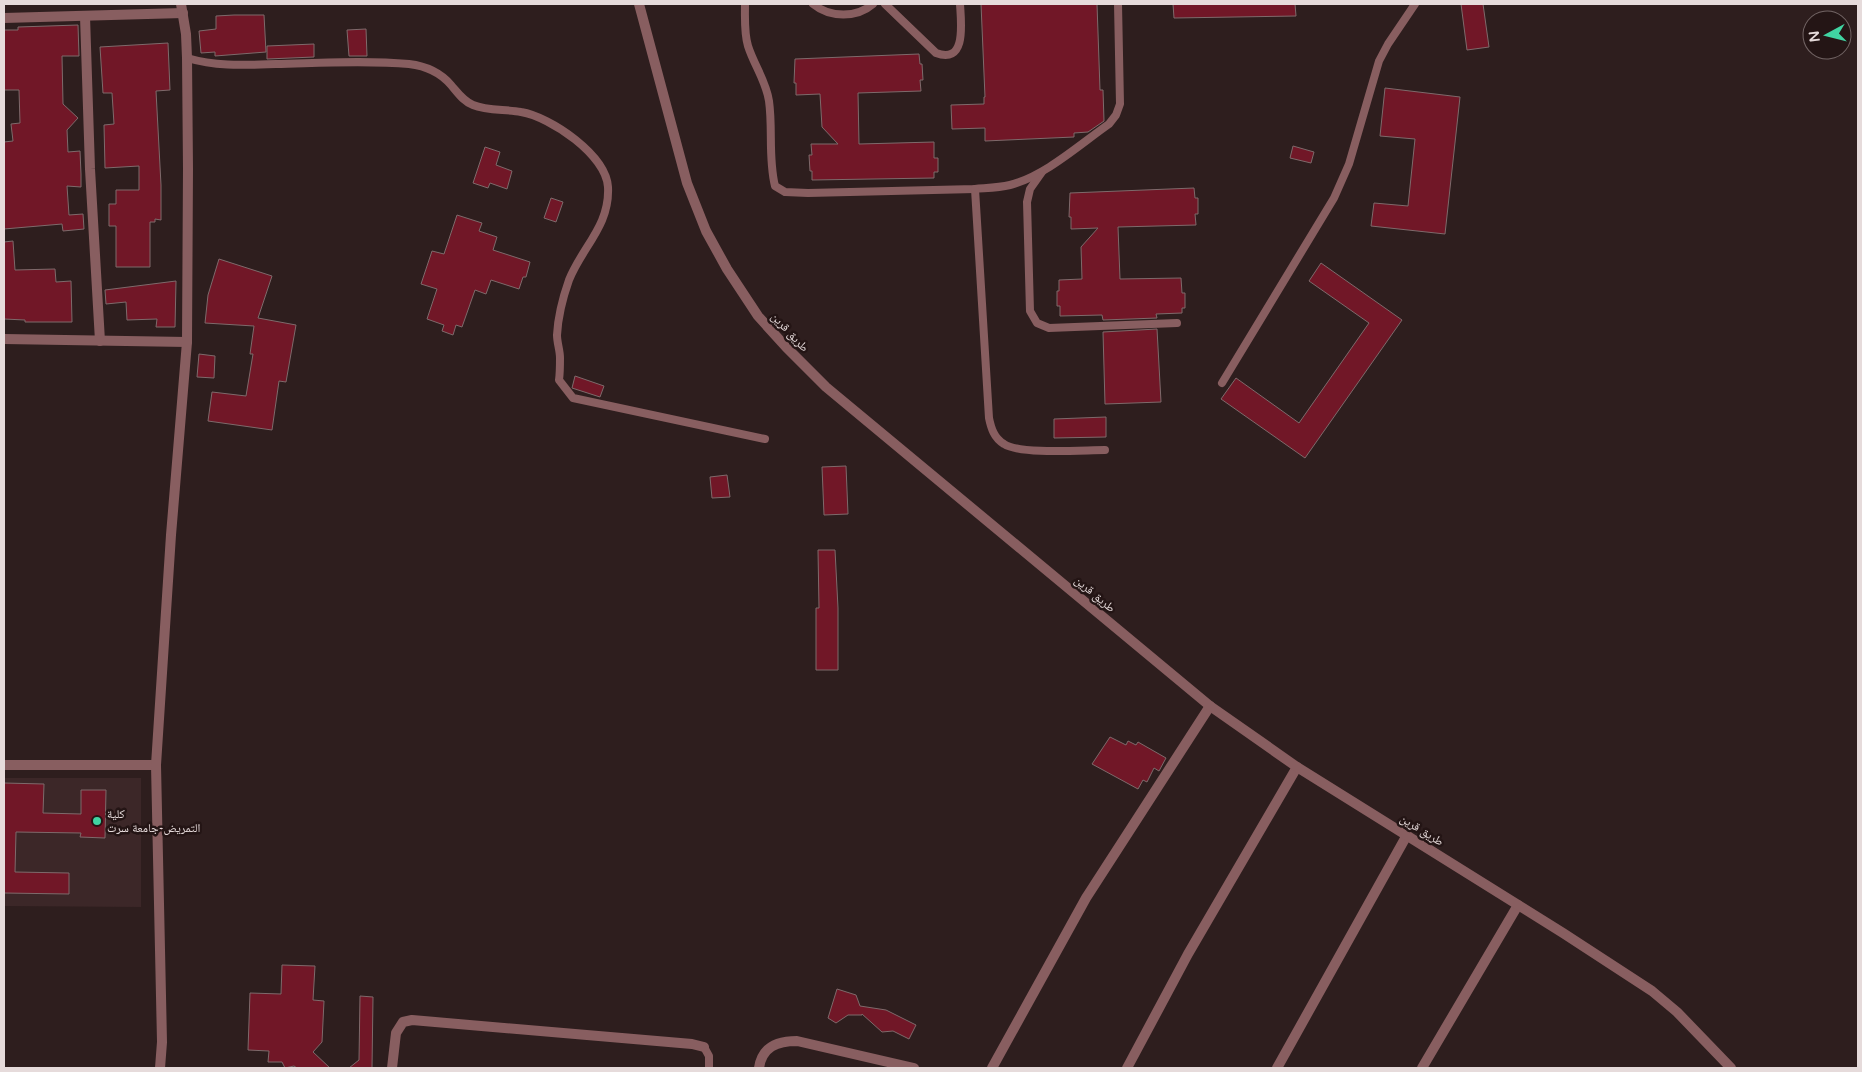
<svg xmlns="http://www.w3.org/2000/svg" width="1862" height="1072" font-family="'Varela Round','Noto Naskh Arabic',sans-serif">
  <style>
    .built { fill: #3c2728 }
    .building { fill: #711727; stroke: #7e6a6b }
    .lines { fill: none; stroke-linecap: round; stroke-linejoin: round }
    .service { stroke: #885e60; stroke-width: 8 }
    .minor { stroke: #885e60; stroke-width: 10 }
    .tertiary { stroke: #885e60; stroke-width: 10 }
    .poi-dot { fill: #40d4a2; stroke: #241515; stroke-width: 2 }
    .labels { text-anchor: middle; stroke-width: 5; stroke-linejoin: round; paint-order: stroke }
    .street-label { font-size: 12px; fill: #e6dbdb; stroke: #241515 }
    .poi-label { font-size: 12px; fill: #e6dbdb; stroke: #241515; text-anchor: start }
  </style>
  <rect width="100%" height="100%" fill="#2e1e1e"/>
  <polygon class="built" points="4,778 141,778 141,907 4,906"/>
  <g class="building">
    <polygon points="981,4 1097,4 1100,90 1103,90 1104,121 1088,132 1074,133 1074,137 985,141 985,128 952,129 951,105 984,104 984,97 985,97"/>
    <polygon points="1173,4 1295,4 1296,16 1174,18"/>
    <polygon points="1461,4 1483,4 1489,47 1467,50"/>
    <polygon points="234,15 264,15 266,52 215,56 215,52 201,53 199,31 216,29 216,16"/>
    <polygon points="78,25 79,56 62,56 63,104 78,118 67,130 68,152 80,151 81,174 81,187 67,186 69,215 83,214 84,229 63,231 62,224 4,229 4,142 13,141 11,124 20,123 19,90 4,90 4,30 18,30 18,27"/>
    <polygon points="366,29 367,56 349,56 347,30"/>
    <polygon points="168,43 170,90 156,91 161,185 161,220 155,219 155,222 150,222 150,267 116,267 116,226 109,226 109,204 116,204 116,190 139,190 139,166 105,168 104,125 114,124 112,93 103,93 100,47"/>
    <polygon points="314,44 314,57 267,59 267,46"/>
    <polygon points="919,54 920,64 922,64 923,80 920,80 921,91 858,93 859,144 934,142 934,158 938,158 938,172 934,172 934,178 812,180 812,171 810,171 809,155 812,155 811,144 838,144 822,127 820,94 796,95 796,83 794,83 795,59"/>
    <polygon points="1385,88 1460,97 1445,234 1371,226 1374,203 1408,206 1415,139 1380,136"/>
    <polygon points="1293,146 1314,152 1311,163 1290,158"/>
    <polygon points="485,147 500,152 496,165 512,171 507,189 490,183 488,188 473,183"/>
    <polygon points="1194,188 1195,198 1198,198 1198,214 1195,214 1196,225 1118,227 1120,279 1181,278 1182,293 1185,293 1185,308 1182,308 1182,313 1156,314 1157,318 1103,320 1102,315 1060,316 1060,306 1057,306 1057,291 1059,291 1059,280 1082,279 1081,247 1098,228 1071,229 1071,217 1069,217 1070,193"/>
    <polygon points="551,198 563,202 556,222 544,218"/>
    <polygon points="457,215 482,223 479,231 497,237 493,250 530,262 526,277 523,277 519,289 491,280 486,294 475,290 462,327 456,325 453,335 442,331 444,325 427,319 437,289 421,284 432,251 444,254"/>
    <polygon points="13,241 15,270 55,269 56,282 71,281 72,322 25,322 25,320 4,319 4,242"/>
    <polygon points="219,259 272,276 258,318 296,325 286,382 279,381 272,430 208,421 212,392 246,396 253,354 250,354 254,326 205,323 208,295"/>
    <polygon points="1321,263 1402,320 1305,458 1221,399 1236,378 1299,423 1369,323 1309,281"/>
    <polygon points="176,281 175,327 156,327 157,319 127,320 126,302 106,304 105,290"/>
    <polygon points="1157,329 1161,402 1105,404 1103,332"/>
    <polygon points="199,354 215,356 214,378 197,377"/>
    <polygon points="575,376 604,386 600,397 572,388"/>
    <polygon points="1106,417 1106,437 1054,438 1054,419"/>
    <polygon points="846,466 848,514 824,515 822,467"/>
    <polygon points="727,475 730,497 712,498 710,477"/>
    <polygon points="818,550 835,550 838,608 838,670 816,670 816,608 819,608"/>
    <polygon points="1110,737 1126,745 1128,741 1136,745 1138,742 1166,758 1159,771 1154,768 1147,782 1143,780 1138,789 1092,764"/>
    <polygon points="4,783 44,784 43,813 81,814 81,790 106,790 105,838 80,837 81,833 16,832 15,872 69,873 69,894 4,893"/>
    <polygon points="282,965 315,966 313,1000 324,1001 322,1042 313,1052 330,1068 297,1068 294,1066 285,1068 282,1062 268,1062 269,1051 248,1050 250,993 281,994"/>
    <polygon points="837,989 856,995 860,1006 886,1010 916,1025 909,1039 893,1031 882,1032 862,1014 862,1015 848,1015 836,1023 828,1018"/>
    <polygon points="360,996 373,997 372,1068 349,1068 359,1060"/>
  </g>
  <g class="lines">
    <g class="service">
      <path d="M745 4C745 18 744 33 748 46 754 65 766 81 769 101 773 129 768 158 775 186L785 192 808 193 975 189C986 188 998 188 1010 185 1045 176 1079 145 1109 124L1116 115 1120 104 1118 4"/>
      <path d="M813 4C830 18 857 18 873 4"/>
      <path d="M885 4 936 53C967 65 961 22 960 4"/>
      <path d="M187 58C218 67 245 65 276 64 319 63 366 60 409 64 426 66 440 72 451 85 458 93 463 101 473 105 487 111 506 109 521 112 551 117 606 155 608 187 610 226 582 247 569 280 563 297 558 317 557 335 557 343 560 350 560 358 560 365 560 373 559 380L573 398 765 439"/>
      <polyline points="1042,172 1030,189 1027,202 1030,311 1037,323 1049,328 1177,323"/>
      <path d="M975 189 989 418C991 428 994 438 1004 444 1021 455 1083 450 1105 450"/>
      <polyline points="1222,383 1334,198 1349,164 1379,61 1388,44 1415,4"/>
      <polyline points="704,1047 709,1056 709,1068"/>
    </g>
    <g class="minor">
      <polyline points="85,16 90,169 100,341"/>
      <polyline points="4,18 183,13"/>
      <polyline points="4,339 187,342"/>
      <polyline points="4,765 156,765"/>
      <polyline points="160,1068 162,1042 156,765 171,535 187,342 188,169 187,58 186,34 181,4"/>
      <polyline points="392,1068 396,1033 403,1022 412,1020 692,1044 704,1047"/>
      <path d="M759 1068C762 1047 777 1041 797 1041L914 1068"/>
      <polyline points="992,1068 1086,898 1210,706"/>
      <polyline points="1127,1068 1188,954 1297,767"/>
      <polyline points="1277,1068 1407,835"/>
      <polyline points="1422,1068 1518,905"/>
    </g>
    <polyline class="tertiary" points="639,4 687,183 706,231 727,269 758,316 786,347 826,387 1210,706 1297,767 1563,933 1652,991 1677,1012 1731,1068"/>
  </g>
  <circle class="poi-dot" cx="97" cy="821" r="5"/>
  <g class="labels">
    <g class="street-label">
      <text transform="translate(790 332) rotate(47)" y="4">طريق قرين</text>
      <text transform="translate(1095 594) rotate(40)" y="4">طريق قرين</text>
      <text transform="translate(1422 830) rotate(32)" y="4">طريق قرين</text>
    </g>
    <g class="poi-label">
      <text x="107" y="818">كلية<tspan x="107" dy="14">التمريض-جامعة سرت</tspan></text>
    </g>
  </g>
  <rect width="1862" height="1072" fill="none" stroke="#e6dbdb" stroke-width="10"/>
  <g transform="translate(1827 35) rotate(263)"><circle r="24" fill="#241515" stroke="#726464"/>
  <path d="M0-4L9 19L0 12L-9 19Z" fill="#40d4a2"/>
  <text y="-8" font-size="14" font-weight="bold" text-anchor="middle" fill="#e6dbdb">N</text>
  </g>
</svg>
